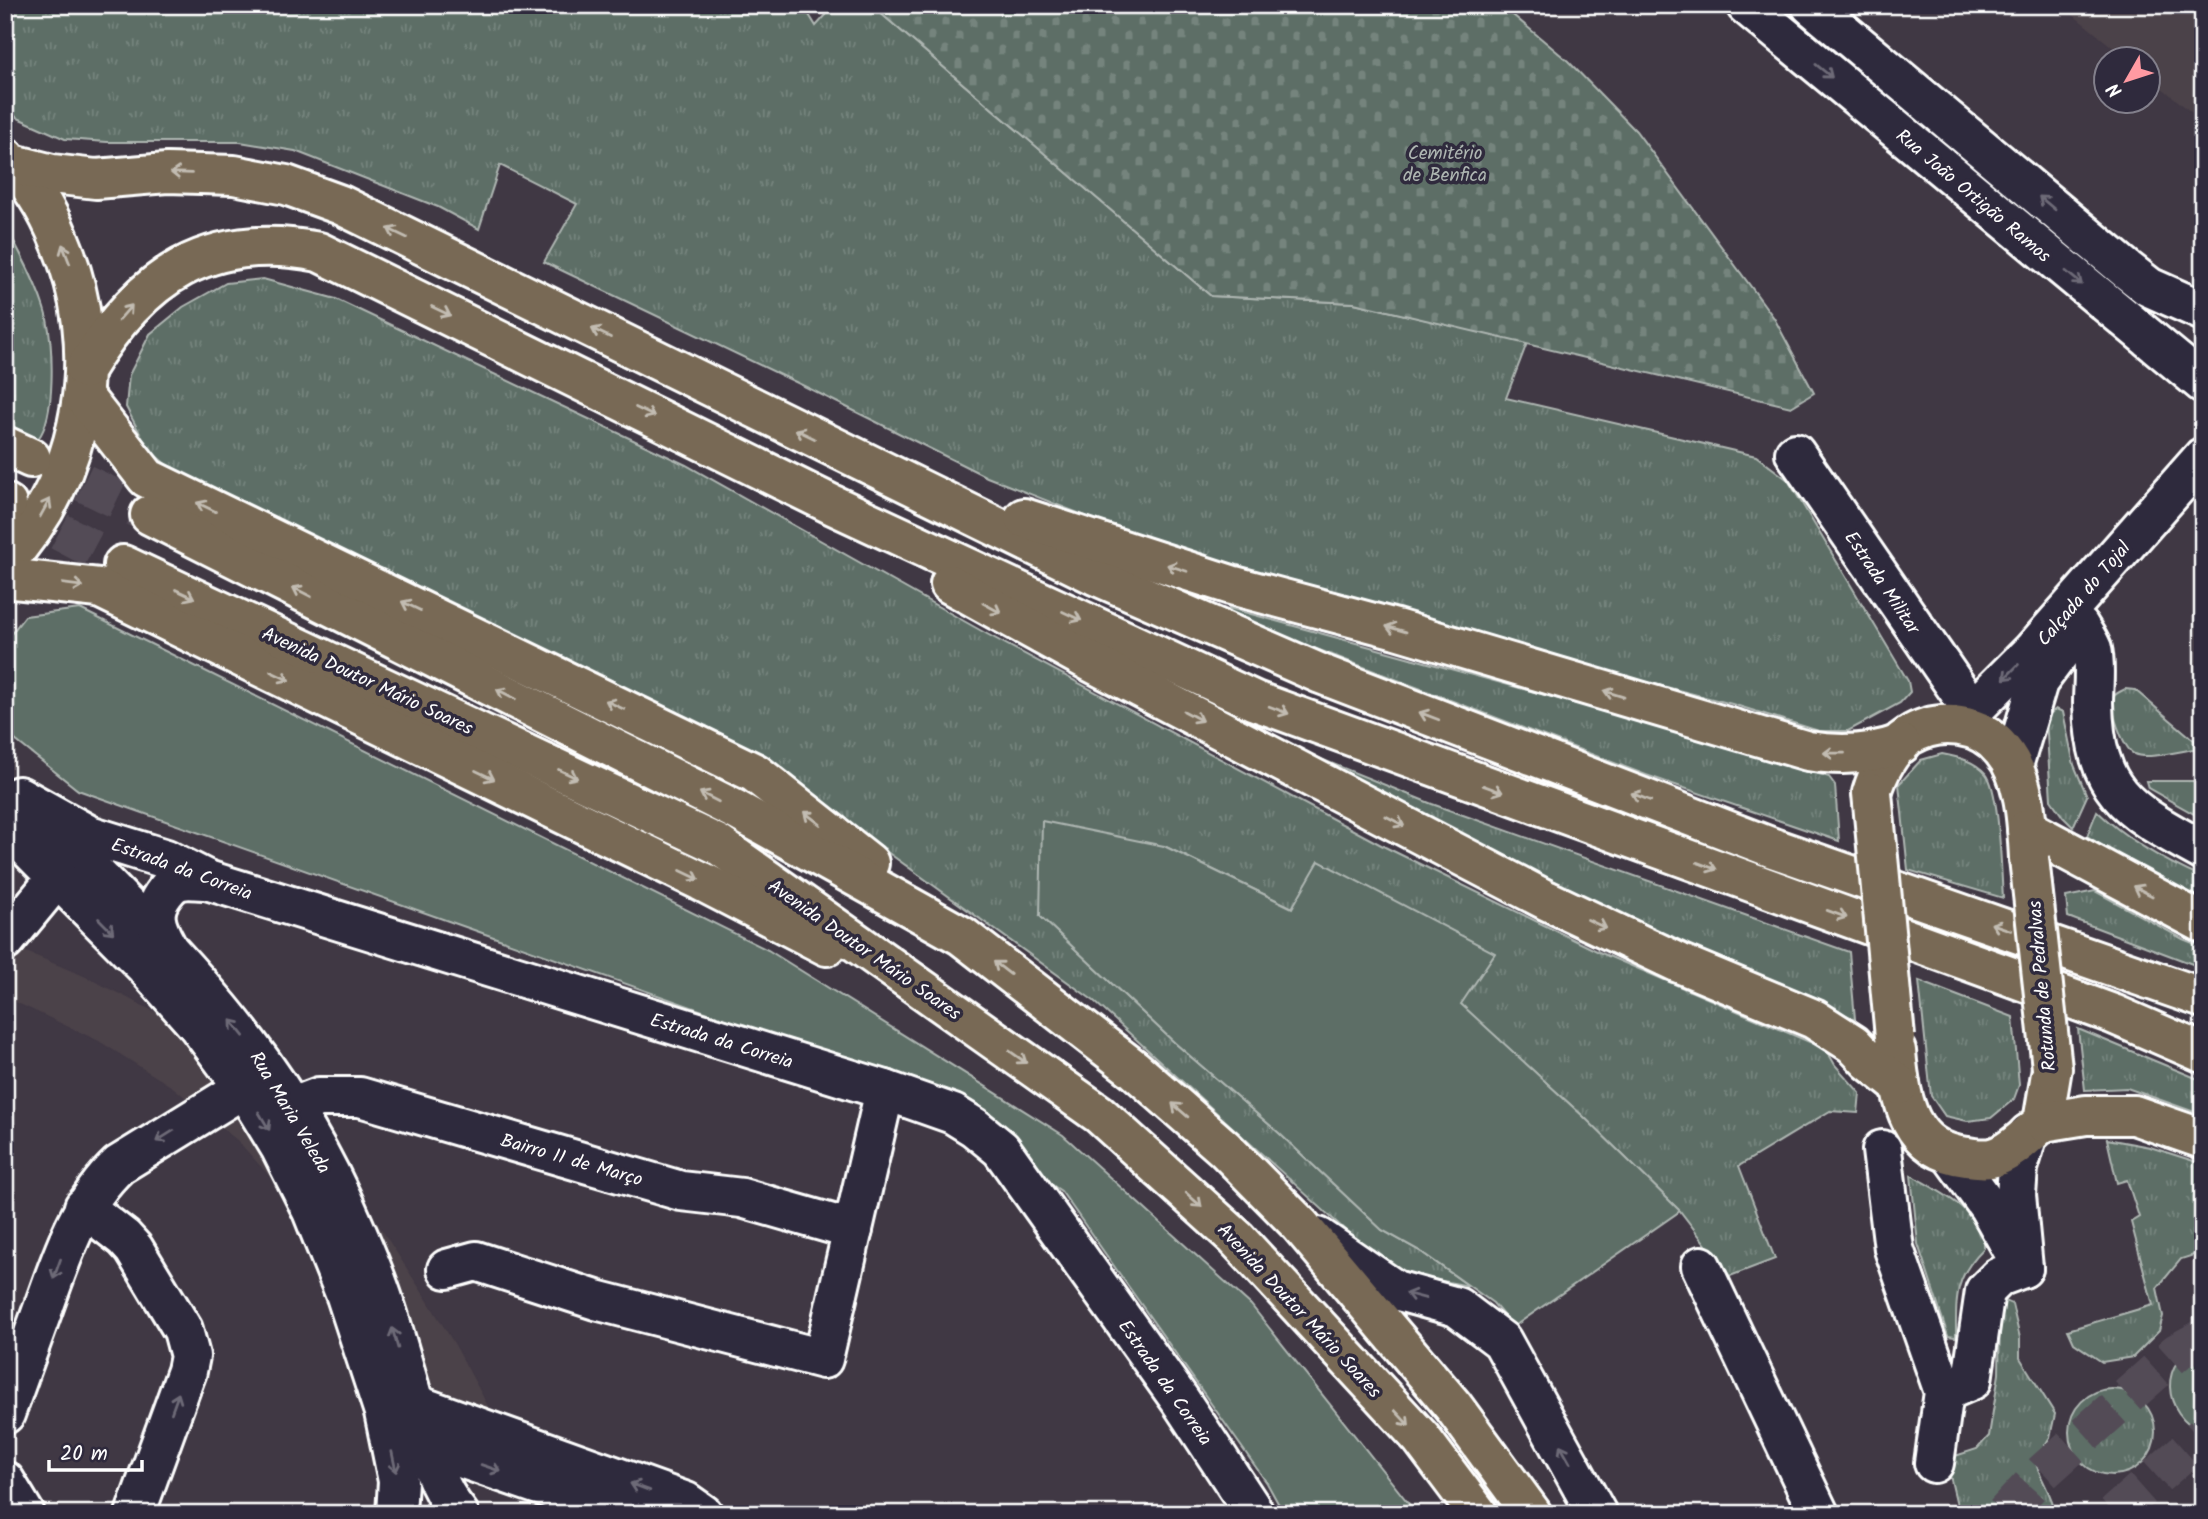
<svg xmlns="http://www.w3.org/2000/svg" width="2208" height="1519" font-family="Kalam,sans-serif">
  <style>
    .built { fill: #4b4249 }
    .grass { fill: url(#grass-tufts); stroke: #aeb6b2; stroke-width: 2 }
    .cemetery { fill: url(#cemetery-stones); stroke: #aeb6b2; stroke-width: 2 }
    .green { fill: #5d6e66; stroke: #aeb6b2; stroke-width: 2 }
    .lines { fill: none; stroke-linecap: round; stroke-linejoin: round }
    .major-tunnel { stroke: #534c57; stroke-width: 38; stroke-dasharray: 38 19; stroke-linecap: butt }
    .highway-tunnel { stroke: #534c57; stroke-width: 38; stroke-dasharray: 38 19; stroke-linecap: butt }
    .minor-casing { stroke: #fff; stroke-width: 44 }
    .major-casing { stroke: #fff; stroke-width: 44 }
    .highway-casing { stroke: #fff; stroke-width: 44 }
    .minor { stroke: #2f2a3d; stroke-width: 38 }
    .major { stroke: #786954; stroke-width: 38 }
    .highway { stroke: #786954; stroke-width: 38 }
    .major-bridge-casing { stroke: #fff; stroke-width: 44; stroke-linecap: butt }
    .major-bridge { stroke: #786954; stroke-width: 38 }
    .oneway { stroke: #6d6a77 }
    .oneway2 { stroke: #c2bcb2 }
    .labels { text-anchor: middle; stroke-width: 7; stroke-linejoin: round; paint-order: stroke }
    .park-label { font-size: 19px; fill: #aeb6b2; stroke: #2f2a3d }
    .street-label { font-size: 19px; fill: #fff; stroke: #2f2a3d }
  </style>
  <defs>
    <pattern id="grass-tufts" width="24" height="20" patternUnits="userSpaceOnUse" patternTransform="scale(1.75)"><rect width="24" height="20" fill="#5d6e66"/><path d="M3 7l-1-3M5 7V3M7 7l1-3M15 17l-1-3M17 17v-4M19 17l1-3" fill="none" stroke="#75847d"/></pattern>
    <pattern id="cemetery-stones" width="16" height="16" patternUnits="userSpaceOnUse" patternTransform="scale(1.75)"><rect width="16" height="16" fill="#5d6e66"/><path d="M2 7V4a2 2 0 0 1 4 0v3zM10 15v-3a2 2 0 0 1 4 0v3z" fill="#75847d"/></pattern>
  </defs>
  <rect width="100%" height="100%" fill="#403844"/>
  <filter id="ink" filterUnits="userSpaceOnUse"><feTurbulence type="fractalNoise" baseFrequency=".0143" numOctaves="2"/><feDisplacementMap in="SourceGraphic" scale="14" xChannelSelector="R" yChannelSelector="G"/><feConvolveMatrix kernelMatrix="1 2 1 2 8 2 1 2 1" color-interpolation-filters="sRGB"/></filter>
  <g filter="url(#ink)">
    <g class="built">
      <polygon points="2061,5 2203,5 2203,122 2149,77 2148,60 2127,59"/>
      <polygon points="5,943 86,977 165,1017 203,1044 334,1165 369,1210 429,1303 455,1345 495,1419 442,1442 291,1200 238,1141 174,1088 99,1041 5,997"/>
    </g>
    <g class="grass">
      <polygon points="5,5 803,5 816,26 835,5 871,5 1211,296 1354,303 1527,343 1506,398 1756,456 1788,480 1908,681 1910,692 1900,703 1848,731 1819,731 1732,704 1314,596 1187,556 987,477 806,387 544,262 577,204 500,165 479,229 438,207 295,151 240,142 107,142 65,139 20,119 5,110"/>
      <path d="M5 225C20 252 40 289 47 319 53 348 56 416 38 439L5 423Z"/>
      <polygon points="263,279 336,299 686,465 987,634 1385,847 1599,952 1826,1049 1835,1065 1860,1093 1858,1113 1830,1111 1739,1166 1775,1259 1730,1276 1680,1211 1585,1118 1460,1004 1494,953 1319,862 1293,908 1164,846 1040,916 1175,1043 1279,1133 1382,1230 1420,1251 1469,1286 1390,1271 1094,1001 754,756 168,466 148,449 126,407 129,375 150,334 183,307 226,283"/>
      <polygon points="1229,608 1592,708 1829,777 1835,785 1839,841 1646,775 1233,617"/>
      <path d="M2125 689 2135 690 2195 741 2194 749C2180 751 2146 760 2134 754 2123 748 2107 705 2115 695 2118 692 2122 691 2125 689Z"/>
      <polygon points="2056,709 2063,712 2074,765 2087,796 2073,827 2063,817 2051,800 2046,717"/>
      <polygon points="1274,740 1432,804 1849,952 1855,1019 1524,873"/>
      <path d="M1942 754C1958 757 1975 761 1986 774 2000 791 2001 873 2003 898L1908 870 1899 784 1921 760Z"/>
      <polygon points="2146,781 2203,781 2203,819 2148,788"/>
      <path d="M2097 811C2126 839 2166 862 2203 878V902L2167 886 2087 836Z"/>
      <polygon points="2095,891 2183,939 2203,947 2203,968 2068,917 2066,897"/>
      <polygon points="1919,981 2013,1017 2019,1085 2014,1099 1991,1118 1967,1121 1945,1116 1931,1096"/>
      <polygon points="2078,1029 2203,1081 2203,1115 2127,1088 2085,1090"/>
      <polygon points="2107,1139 2150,1147 2203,1164 2203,1252 2181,1259 2157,1288 2163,1316 2159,1331 2133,1357 2102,1362 2074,1343 2068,1330 2153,1305 2131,1222 2139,1217 2127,1180 2117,1183"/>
      <path d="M1911 1175C1937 1191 1984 1211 1984 1248 1954 1277 1956 1298 1956 1337L1948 1336 1918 1244Z"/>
      <path d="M2005 1301 2012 1304 2020 1338V1358L2055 1414 2050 1437 2035 1461C2041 1480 2052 1495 2056 1514H1948L1957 1505 1946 1459 1977 1449 1989 1436 1999 1374 2000 1311Z"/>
      <circle cx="2112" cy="1432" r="43"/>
    </g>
    <polygon class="cemetery" points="871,5 1501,5 1568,61 1636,131 1774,318 1814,393 1791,407 1354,303 1211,296"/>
    <g class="green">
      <polygon points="80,609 768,950 1063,1135 1251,1305 1417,1514 1284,1514 1267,1483 1061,1191 892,1078 78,790 5,732 5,642 25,616"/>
      <polygon points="1042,821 1164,846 1292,908 1319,861 1495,953 1461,1004 1585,1118 1680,1211 1513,1327 1493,1303 1420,1251 1382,1230 1279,1133 1175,1043 1040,916"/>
      <path d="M2203 1344V1432C2161 1415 2157 1358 2203 1344Z"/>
    </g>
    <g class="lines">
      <g class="major-tunnel">
        <polyline points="32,458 150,515"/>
        <polyline points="9,505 123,565"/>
      </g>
      <g class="highway-tunnel">
        <polyline points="2004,1514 2043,1472 2177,1352 2203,1338"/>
        <polyline points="2114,1514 2203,1435"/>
      </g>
      <defs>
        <g id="minor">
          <polyline points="1746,5 2203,383"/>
          <polyline points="1811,5 2126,269 2149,287 2203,311"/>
          <polyline points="1795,453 1972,710"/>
          <path d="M2079 626C2083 633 2089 641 2092 649 2096 665 2093 687 2093 703 2095 795 2129 810 2203 851"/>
          <polyline points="1958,725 2032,651 2203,457"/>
          <polyline points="2013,766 2038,682 2067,643"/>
          <polyline points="19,796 89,835 166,859 207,880 885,1090 953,1114 974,1127 1001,1149 1180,1400 1255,1514"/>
          <path d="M46 824C162 941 270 1044 341 1197 357 1232 373 1268 385 1305 397 1341 407 1379 418 1417 427 1450 436 1487 459 1514"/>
          <polyline points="5,825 143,964 198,1026 244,1088 280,1147 312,1211 346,1296 384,1412 398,1481 396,1514"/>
          <polyline points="5,941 57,878"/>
          <path d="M166 945C155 925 150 911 165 892 168 888 173 883 178 881 186 878 199 880 207 880"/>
          <polyline points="293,1107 319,1097 360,1097 681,1191 742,1198 853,1230"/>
          <polyline points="1882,1150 1894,1249 1944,1392 1934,1463"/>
          <polyline points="1951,1155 1988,1206 2015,1254"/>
          <polyline points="84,1207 124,1238 134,1249 183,1330 190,1356 187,1371 135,1514"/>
          <polyline points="1318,1237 1395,1290 1457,1307 1502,1341 1597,1514"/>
          <polyline points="1701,1266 1819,1514"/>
          <polyline points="2023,1268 2016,1195 2018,1168 2028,1134"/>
          <polyline points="447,1269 476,1261 596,1300 823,1359 885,1090"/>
          <polyline points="1944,1392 1972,1380 1985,1291 1999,1277 2023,1268"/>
          <polyline points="397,1408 414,1404 686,1502 703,1514"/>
          <path d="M5 1414C18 1378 31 1342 44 1306 62 1256 79 1202 119 1165L244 1088"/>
          <polyline points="413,1435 426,1446 623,1514"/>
          <polyline points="5,1481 25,1514"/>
        </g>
        <g id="major">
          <path d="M5 157C29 180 48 211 60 241 106 349 86 476 5 562"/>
          <polyline points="83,396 147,478 755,773 869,863"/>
          <polyline points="5,446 31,458"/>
          <polyline points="5,503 7,504"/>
          <polyline points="150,515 736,810 962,936 1134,1069 1225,1149 1300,1225 1453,1406 1532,1514"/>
          <polyline points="123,565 717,844 1099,1114 1236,1238 1421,1438 1478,1514"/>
          <polyline points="5,578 99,588 701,881 827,946"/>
          <path d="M1872 793C1878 772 1890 748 1909 736 1939 717 1981 723 2002 750 2026 778 2027 823 2029 858"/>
          <polyline points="2027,829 2203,923"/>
          <path d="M1896 1051C1900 1100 1909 1151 1967 1157 1976 1158 1986 1160 1995 1157 2012 1152 2029 1133 2043 1122L2052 1068"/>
          <polyline points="2043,1122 2086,1115 2134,1115 2203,1139"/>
        </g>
        <g id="highway">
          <polyline points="13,164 52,174 96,179 167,173 234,175 286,185 341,205 1095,575 1321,674 1773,848 2203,998"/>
          <path d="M85 369C141 276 209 230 319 252L833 505 1255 701 2113 1014 2203 1053"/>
          <path d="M1024 518 1231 585 1396 629 1808 751C1839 756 1871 755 1901 744"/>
          <polyline points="950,584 1089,661 1546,900 1679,963 1814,1019 1853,1044 1869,1061 1899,1085"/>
        </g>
      </defs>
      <use href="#minor" class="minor-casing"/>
      <use href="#major" class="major-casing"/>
      <use href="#highway" class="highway-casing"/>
      <use href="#minor" class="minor"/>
      <use href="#major" class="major"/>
      <use href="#highway" class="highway"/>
      <defs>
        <g id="major-bridge">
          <polyline points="1872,793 1895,1037"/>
          <polyline points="2029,858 2052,1068"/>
        </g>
      </defs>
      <use href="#major-bridge" class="major-bridge-casing"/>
      <use href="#major-bridge" class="major-bridge"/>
    </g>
    <defs><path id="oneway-shaft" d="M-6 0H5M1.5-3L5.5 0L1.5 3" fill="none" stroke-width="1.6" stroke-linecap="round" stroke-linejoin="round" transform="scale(1.75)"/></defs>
    <g class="oneway">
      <use href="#oneway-shaft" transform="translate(1824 71) rotate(39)"/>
      <use href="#oneway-shaft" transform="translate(2047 203) rotate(-140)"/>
      <use href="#oneway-shaft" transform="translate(2074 278) rotate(40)"/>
      <use href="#oneway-shaft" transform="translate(2011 672) rotate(135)"/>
      <use href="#oneway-shaft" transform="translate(106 926) rotate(45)"/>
      <use href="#oneway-shaft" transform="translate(237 1028) rotate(-129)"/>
      <use href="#oneway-shaft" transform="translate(264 1121) rotate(59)"/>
      <use href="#oneway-shaft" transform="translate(165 1136) rotate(148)"/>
      <use href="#oneway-shaft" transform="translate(57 1269) rotate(110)"/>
      <use href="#oneway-shaft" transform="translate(1416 1296) rotate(-165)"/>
      <use href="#oneway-shaft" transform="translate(395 1338) rotate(-106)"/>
      <use href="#oneway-shaft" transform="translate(175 1403) rotate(-70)"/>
      <use href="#oneway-shaft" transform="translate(1565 1454) rotate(-119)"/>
      <use href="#oneway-shaft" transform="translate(394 1462) rotate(78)"/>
      <use href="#oneway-shaft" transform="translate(491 1468) rotate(19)"/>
      <use href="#oneway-shaft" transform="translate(640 1487) rotate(-160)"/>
    </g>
    <g class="oneway2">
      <use href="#oneway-shaft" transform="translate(181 173) rotate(-178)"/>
      <use href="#oneway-shaft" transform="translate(397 233) rotate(-154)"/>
      <use href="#oneway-shaft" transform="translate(66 254) rotate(-111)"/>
      <use href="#oneway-shaft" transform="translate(441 311) rotate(26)"/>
      <use href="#oneway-shaft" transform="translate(125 313) rotate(-49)"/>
      <use href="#oneway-shaft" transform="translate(601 333) rotate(-154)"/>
      <use href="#oneway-shaft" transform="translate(645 412) rotate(26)"/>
      <use href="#oneway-shaft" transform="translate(805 434) rotate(-154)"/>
      <use href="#oneway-shaft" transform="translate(206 507) rotate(-154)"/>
      <use href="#oneway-shaft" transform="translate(45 508) rotate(-61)"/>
      <use href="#oneway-shaft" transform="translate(1177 568) rotate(-162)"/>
      <use href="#oneway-shaft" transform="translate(73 585) rotate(7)"/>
      <use href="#oneway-shaft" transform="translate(302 592) rotate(-153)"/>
      <use href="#oneway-shaft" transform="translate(185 594) rotate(25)"/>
      <use href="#oneway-shaft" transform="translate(411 606) rotate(-154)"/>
      <use href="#oneway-shaft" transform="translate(992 608) rotate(29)"/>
      <use href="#oneway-shaft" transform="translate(1072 616) rotate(25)"/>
      <use href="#oneway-shaft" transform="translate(1396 629) rotate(-164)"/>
      <use href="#oneway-shaft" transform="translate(280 676) rotate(26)"/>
      <use href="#oneway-shaft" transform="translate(506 694) rotate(-153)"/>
      <use href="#oneway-shaft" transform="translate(1614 694) rotate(-163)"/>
      <use href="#oneway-shaft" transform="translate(615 705) rotate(-154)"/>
      <use href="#oneway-shaft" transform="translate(1279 710) rotate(21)"/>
      <use href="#oneway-shaft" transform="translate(1193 716) rotate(28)"/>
      <use href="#oneway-shaft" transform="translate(1429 716) rotate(-159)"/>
      <use href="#oneway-shaft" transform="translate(1834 753) rotate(-179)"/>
      <use href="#oneway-shaft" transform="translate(568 774) rotate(25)"/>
      <use href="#oneway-shaft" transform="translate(485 775) rotate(26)"/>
      <use href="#oneway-shaft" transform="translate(1493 789) rotate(20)"/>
      <use href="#oneway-shaft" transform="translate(709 797) rotate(-153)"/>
      <use href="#oneway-shaft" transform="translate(1641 797) rotate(-159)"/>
      <use href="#oneway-shaft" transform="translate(812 818) rotate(-142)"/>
      <use href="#oneway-shaft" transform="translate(1395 821) rotate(28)"/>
      <use href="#oneway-shaft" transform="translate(1707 866) rotate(20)"/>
      <use href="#oneway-shaft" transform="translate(690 875) rotate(26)"/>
      <use href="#oneway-shaft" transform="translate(2143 891) rotate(-152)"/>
      <use href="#oneway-shaft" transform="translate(1837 914) rotate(20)"/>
      <use href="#oneway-shaft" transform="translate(1597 924) rotate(25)"/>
      <use href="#oneway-shaft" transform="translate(2001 927) rotate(-161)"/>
      <use href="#oneway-shaft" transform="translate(1002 968) rotate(-142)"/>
      <use href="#oneway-shaft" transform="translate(1018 1057) rotate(35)"/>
      <use href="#oneway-shaft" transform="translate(1180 1110) rotate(-139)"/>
      <use href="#oneway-shaft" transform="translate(1194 1200) rotate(42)"/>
      <use href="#oneway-shaft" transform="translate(1402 1418) rotate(47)"/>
    </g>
  </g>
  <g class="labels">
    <g class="park-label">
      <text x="1445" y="159">Cemitério<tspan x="1445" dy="22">de Benfica</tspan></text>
    </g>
    <g class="street-label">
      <text transform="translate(1974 195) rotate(40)" y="7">Rua João Ortigão Ramos</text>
      <text transform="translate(1883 582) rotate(56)" y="7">Estrada Militar</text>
      <text transform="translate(2083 593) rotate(-49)" y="7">Calçada do Tojal</text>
      <text transform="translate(368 680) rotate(25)" y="7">Avenida Doutor Mário Soares</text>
      <text transform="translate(182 868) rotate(20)" y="7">Estrada da Correia</text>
      <text transform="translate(865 949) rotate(35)" y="7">Avenida Doutor Mário Soares</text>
      <text transform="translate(2041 986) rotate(-95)" y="7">Rotunda de Pedralvas</text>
      <text transform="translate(722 1040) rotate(17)" y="7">Estrada da Correia</text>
      <text transform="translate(291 1112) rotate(59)" y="7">Rua Maria Veleda</text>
      <text transform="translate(572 1159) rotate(16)" y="7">Bairro 11 de Março</text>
      <text transform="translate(1300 1310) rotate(47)" y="7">Avenida Doutor Mário Soares</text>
      <text transform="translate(1166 1382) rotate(55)" y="7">Estrada da Correia</text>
    </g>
  </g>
  <rect width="2208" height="1519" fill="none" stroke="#2f2a3d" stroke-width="28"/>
  <rect x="14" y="14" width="2180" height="1491" fill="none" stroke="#fff" stroke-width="2.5" filter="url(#ink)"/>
  <g transform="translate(2127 80) rotate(231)"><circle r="33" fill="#2f2a3d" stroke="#827f8b" stroke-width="2"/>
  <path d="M0-5L12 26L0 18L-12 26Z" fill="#ff9aa2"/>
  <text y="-10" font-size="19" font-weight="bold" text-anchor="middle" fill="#ffffff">N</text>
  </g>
  <path d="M49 1460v10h93v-10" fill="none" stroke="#ffffff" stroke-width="3.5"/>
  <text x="60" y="1460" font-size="21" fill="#ffffff" stroke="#2f2a3d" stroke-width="5" paint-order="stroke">20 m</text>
</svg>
